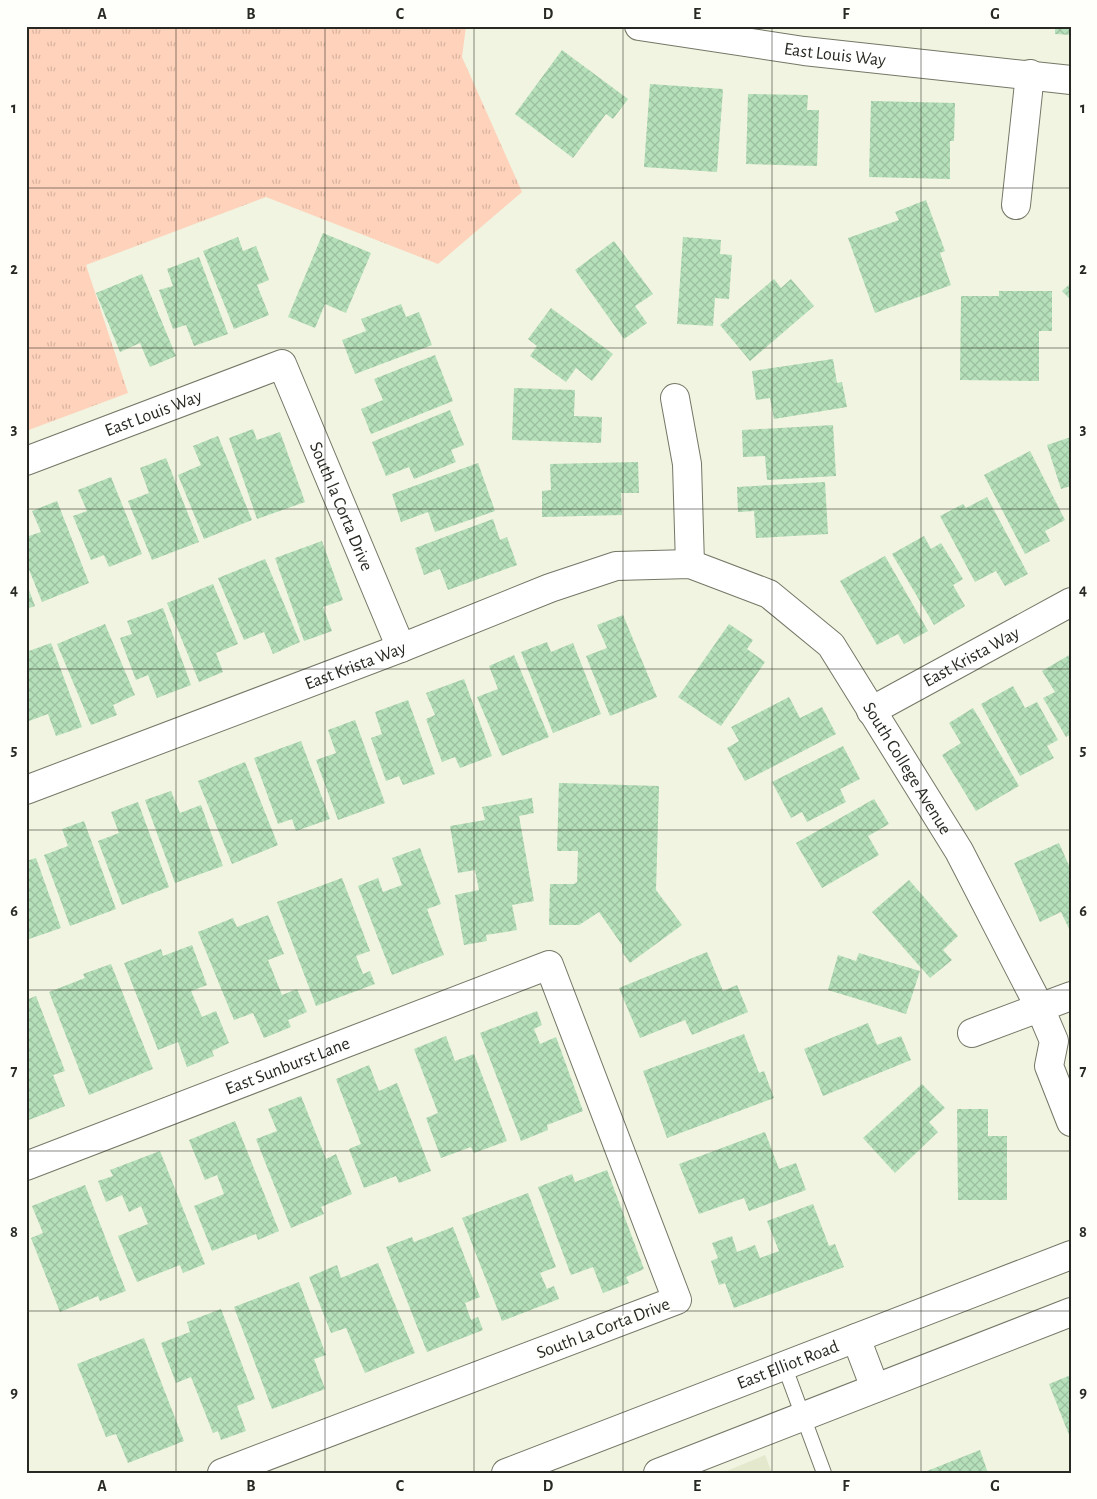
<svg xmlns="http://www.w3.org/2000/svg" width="1097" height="1499" font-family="'Alegreya Sans',sans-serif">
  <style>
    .built { fill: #e4e9ce }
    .grass { fill: url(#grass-tufts) }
    .building { fill: url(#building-cross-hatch) }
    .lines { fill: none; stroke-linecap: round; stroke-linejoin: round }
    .lane-casing { stroke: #747766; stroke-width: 16 }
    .street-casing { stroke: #747766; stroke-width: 30 }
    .secondary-casing { stroke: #747766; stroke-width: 30 }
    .lane { stroke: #fff; stroke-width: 14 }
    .street { stroke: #fff; stroke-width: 28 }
    .secondary { stroke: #fff; stroke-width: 28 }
    .grid { fill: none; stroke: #282922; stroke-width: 1; stroke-opacity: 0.55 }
    .labels { text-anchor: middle; stroke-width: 4.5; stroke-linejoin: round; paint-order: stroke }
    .street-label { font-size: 18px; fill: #282922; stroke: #fefffb }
    .neatline { fill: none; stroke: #282922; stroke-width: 2 }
    .grid-label { font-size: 16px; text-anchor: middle; font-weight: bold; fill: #282922 }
  </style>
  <defs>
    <pattern id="grass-tufts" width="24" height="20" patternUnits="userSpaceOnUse" patternTransform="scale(1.25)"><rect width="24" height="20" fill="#fed2bb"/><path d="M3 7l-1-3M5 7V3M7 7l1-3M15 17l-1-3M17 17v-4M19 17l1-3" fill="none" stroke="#dab4a0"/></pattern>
    <pattern id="building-cross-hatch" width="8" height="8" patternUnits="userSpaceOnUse" patternTransform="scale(1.25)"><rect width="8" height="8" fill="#b5e0b9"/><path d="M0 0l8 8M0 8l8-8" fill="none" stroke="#9cc09f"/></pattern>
  </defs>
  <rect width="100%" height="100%" fill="#f0f4e0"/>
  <polygon class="built" points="765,1455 772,1473 722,1473"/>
  <polygon class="grass" points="26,26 466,26 462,57 522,192 438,264 266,197 86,265 128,393 26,431"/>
  <g class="building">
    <polygon points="1055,26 1071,26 1071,35 1055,34"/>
    <polygon points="562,50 628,99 613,119 606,114 573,158 515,114"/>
    <polygon points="650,84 723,89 717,172 644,167"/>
    <polygon points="748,94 808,95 807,110 819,110 817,166 746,164"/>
    <polygon points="871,101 955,103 954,141 950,141 950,179 869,177"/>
    <polygon points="926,200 945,251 940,253 951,285 875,313 848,238 899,220 895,212"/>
    <polygon points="323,233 371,253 346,313 325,304 315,328 288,317"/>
    <polygon points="238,237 243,251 256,246 269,280 257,285 269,315 234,329 203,251"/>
    <polygon points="683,237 721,240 720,254 732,255 729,299 715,298 713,326 677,324"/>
    <polygon points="614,241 653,294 635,306 647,323 624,339 575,270"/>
    <polygon points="199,257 228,334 194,346 186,325 173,329 159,290 173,286 167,269"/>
    <polygon points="142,274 176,356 150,367 140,343 120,352 96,293"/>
    <polygon points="774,279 781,288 791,279 814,306 750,361 720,325"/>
    <polygon points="1071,283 1071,300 1062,291"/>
    <polygon points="999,291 1052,291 1052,331 1039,331 1039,381 960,380 961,296 999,296"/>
    <polygon points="401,304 406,317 419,312 432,345 355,374 342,340 366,331 361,319"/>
    <polygon points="551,308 613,354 592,381 576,368 566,382 530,356 537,346 528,339"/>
    <polygon points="435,355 453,401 371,434 361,409 383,400 374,379"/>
    <polygon points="833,359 837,383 842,382 847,407 774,419 770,398 756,400 752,371"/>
    <polygon points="514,388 575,390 574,416 602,417 601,443 512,440"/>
    <polygon points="450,410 464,445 451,450 456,462 414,479 409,467 386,476 372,442"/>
    <polygon points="833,425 836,476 767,480 765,456 743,457 742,430"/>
    <polygon points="253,429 257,440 280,432 305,502 257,519 229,438"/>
    <polygon points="218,436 252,520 204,539 178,475 201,465 193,446"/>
    <polygon points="1071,437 1071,486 1061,489 1047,445"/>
    <polygon points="1030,451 1065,520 1045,531 1050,541 1025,554 984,475"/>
    <polygon points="166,458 199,542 152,560 128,501 149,493 140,468"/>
    <polygon points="638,462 639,493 621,493 622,515 542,517 542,491 551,490 550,464"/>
    <polygon points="478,463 495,511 435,532 428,512 401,522 392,494"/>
    <polygon points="111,477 142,554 109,567 104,555 91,560 73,516 87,511 78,490"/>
    <polygon points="825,482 828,534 756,538 754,511 738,512 737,487"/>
    <polygon points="987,497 1028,574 1005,586 996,571 975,582 940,516 963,504 966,508"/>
    <polygon points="57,501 89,583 42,602 26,562 26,537 41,532 32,511"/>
    <polygon points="493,519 500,540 507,537 517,565 448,590 440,569 424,575 415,548"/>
    <polygon points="924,536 931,549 941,543 963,579 953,585 965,606 934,625 892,554"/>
    <polygon points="322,541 343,600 323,607 332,631 304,641 275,558"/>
    <polygon points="885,556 928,631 904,644 898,634 877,645 840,581"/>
    <polygon points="265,559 300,642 273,654 264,632 244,640 218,578"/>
    <polygon points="26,582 35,606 26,609"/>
    <polygon points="213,584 238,644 216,653 223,672 199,682 167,603"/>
    <polygon points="163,608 191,685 157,698 148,675 136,680 120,638 132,634 127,621"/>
    <polygon points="623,615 657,697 610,716 586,656 607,648 597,625"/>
    <polygon points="105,624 135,695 113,705 117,715 91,725 57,644"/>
    <polygon points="729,624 753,640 747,649 765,662 721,726 678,697"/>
    <polygon points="547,642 551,652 573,643 601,714 553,733 521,652"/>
    <polygon points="51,643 82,727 56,736 48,714 26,722 26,652"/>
    <polygon points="1071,654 1071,734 1066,737 1043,698 1055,692 1042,671"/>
    <polygon points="514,655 549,737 502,756 477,697 498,689 489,666"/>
    <polygon points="464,679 492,756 460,768 455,757 442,762 426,719 435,715 426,693"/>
    <polygon points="1013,686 1025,708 1037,702 1058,740 1047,746 1054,758 1020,776 981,704"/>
    <polygon points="789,697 800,718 822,707 836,734 745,781 727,748 739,741 731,727"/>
    <polygon points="408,700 435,774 403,785 399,776 386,781 371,738 382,734 375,712"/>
    <polygon points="973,708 1019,786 976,811 942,755 961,743 949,723"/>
    <polygon points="355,720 385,803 338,820 316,760 336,753 328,730"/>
    <polygon points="301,741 330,819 296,831 292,819 278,824 254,758"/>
    <polygon points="843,746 860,779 840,789 846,802 807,822 802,812 791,818 772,782"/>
    <polygon points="245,762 278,845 232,864 198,781"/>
    <polygon points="559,783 659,786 656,890 682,925 630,963 622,952 622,945 599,912 579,925 549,925 550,884 574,884 577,882 578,851 557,851"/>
    <polygon points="171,791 180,813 201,805 223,866 175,883 145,800"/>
    <polygon points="532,798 534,813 519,816 534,901 512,905 517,930 486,935 487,941 464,945 455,895 479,890 475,870 458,873 450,826 485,820 482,807"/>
    <polygon points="874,799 889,824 868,836 879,855 822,888 796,843"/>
    <polygon points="138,802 169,887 122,905 98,841 119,833 111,812"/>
    <polygon points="84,821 116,909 70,926 44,855 68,846 62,829"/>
    <polygon points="1059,843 1071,870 1071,933 1061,912 1040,922 1014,863"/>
    <polygon points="420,848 441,904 427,909 444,955 392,975 358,886 378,878 383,892 402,885 392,858"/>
    <polygon points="36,858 61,928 26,940 26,861"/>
    <polygon points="342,878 370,951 356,956 363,974 370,971 375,984 316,1006 277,902"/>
    <polygon points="909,880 958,936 943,950 952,960 930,978 872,912"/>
    <polygon points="268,915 284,954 268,960 282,995 297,989 307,1012 288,1020 291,1027 264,1038 253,1013 234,1020 198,932 233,918 237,927"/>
    <polygon points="192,945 207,985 191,991 202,1017 216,1011 229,1043 212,1051 214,1056 187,1067 178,1042 158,1050 124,963 161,949 163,956"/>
    <polygon points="707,952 723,991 737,985 748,1012 692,1035 685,1020 640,1038 619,988"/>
    <polygon points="859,953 920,971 906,1014 828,990 838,955 856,961"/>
    <polygon points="111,964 153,1069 89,1095 49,992 85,978 83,974"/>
    <polygon points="36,996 65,1071 53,1075 65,1106 26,1121 26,1000"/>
    <polygon points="537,1011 542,1025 534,1029 540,1044 556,1037 583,1111 547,1125 548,1130 521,1141 480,1033"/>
    <polygon points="868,1023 877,1045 901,1036 911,1060 823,1096 804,1049"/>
    <polygon points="744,1034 759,1073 764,1071 774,1098 667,1138 643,1071"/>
    <polygon points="446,1036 455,1061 474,1054 507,1141 474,1153 471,1147 441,1158 426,1118 438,1113 414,1049"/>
    <polygon points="369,1065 379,1091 397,1083 431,1171 399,1183 396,1176 364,1188 349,1149 361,1144 336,1079"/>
    <polygon points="922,1084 945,1108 929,1122 938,1132 895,1173 863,1138"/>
    <polygon points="301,1096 326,1159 336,1154 352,1194 321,1207 324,1214 291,1228 256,1139 277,1131 268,1109"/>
    <polygon points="957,1109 988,1109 988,1136 1007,1136 1007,1200 958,1200"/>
    <polygon points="235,1121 279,1231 258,1240 256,1234 212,1251 194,1206 224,1194 217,1175 205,1180 189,1140"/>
    <polygon points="765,1132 779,1169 796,1163 806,1190 749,1211 744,1198 699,1214 679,1164"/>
    <polygon points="160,1151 205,1264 183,1273 180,1265 137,1282 118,1236 148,1224 141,1206 129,1212 122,1195 106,1202 98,1181 113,1176 110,1170"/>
    <polygon points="607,1170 644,1269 626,1277 629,1283 603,1293 593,1267 571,1275 538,1187 572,1174 575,1182"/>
    <polygon points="85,1185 126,1291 100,1301 98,1296 60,1312 31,1238 43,1233 32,1206"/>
    <polygon points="528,1193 556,1267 540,1273 547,1289 554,1286 559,1299 502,1321 462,1218"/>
    <polygon points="813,1204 829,1246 835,1244 844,1267 734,1308 725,1283 719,1285 711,1261 718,1258 712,1243 732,1236 737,1252 755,1245 760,1258 779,1251 767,1221"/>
    <polygon points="453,1227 480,1297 465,1303 471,1320 478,1317 483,1330 427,1352 386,1247 412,1237 414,1242"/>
    <polygon points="378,1263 415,1353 365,1373 346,1328 331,1333 309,1277 337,1265 341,1278"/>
    <polygon points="299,1282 326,1355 314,1359 325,1389 272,1409 234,1307"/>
    <polygon points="221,1309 255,1399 237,1406 246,1431 221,1440 218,1431 213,1433 191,1377 176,1383 161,1343 190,1332 187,1322"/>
    <polygon points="144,1338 184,1441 128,1463 116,1434 106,1437 77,1364"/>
    <polygon points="1071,1375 1071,1440 1049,1384"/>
    <polygon points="980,1450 988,1473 922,1473"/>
  </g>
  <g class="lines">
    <defs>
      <polyline id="lane" points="784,1365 824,1473"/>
      <g id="street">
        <path id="s1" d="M639 26 804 51 1071 80"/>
        <polyline points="1016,205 1030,74"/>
        <polyline points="675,398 687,464 690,564"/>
        <path id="s2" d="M26 461 282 364 401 648"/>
        <path id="s3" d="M871 711 1071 602"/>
        <path id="s4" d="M26 790 401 648 550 588 616 566 690 564 769 594 831 645 959 851 1040 1008 1054 1041 1049 1066 1071 1122"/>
        <polyline points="972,1033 1071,996"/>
        <path id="s5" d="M26 1166 549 965 677 1300 222 1473"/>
      </g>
      <g id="secondary">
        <polyline points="856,1338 875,1388"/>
        <path id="s6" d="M506 1473 1071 1255"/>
        <polyline points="658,1473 1071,1312"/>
      </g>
    </defs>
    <use href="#lane" class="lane-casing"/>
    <use href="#street" class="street-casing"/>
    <use href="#secondary" class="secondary-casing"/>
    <use href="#lane" class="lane"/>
    <use href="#street" class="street"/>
    <use href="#secondary" class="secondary"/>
  </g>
  <path class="grid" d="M176 26V1473M325 26V1473M474 26V1473M623 26V1473M772 26V1473M921 26V1473M26 188H1071M26 348H1071M26 509H1071M26 669H1071M26 830H1071M26 990H1071M26 1151H1071M26 1311H1071"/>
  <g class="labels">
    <g class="street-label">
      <text dy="6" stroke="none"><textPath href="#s1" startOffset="198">East Louis Way</textPath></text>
      <text dy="6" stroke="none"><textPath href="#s2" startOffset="136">East Louis Way</textPath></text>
      <text dy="6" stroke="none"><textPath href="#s2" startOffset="428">South la Corta Drive</textPath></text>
      <text dy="6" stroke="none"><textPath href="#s3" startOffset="114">East Krista Way</textPath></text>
      <text dy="6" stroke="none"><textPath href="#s4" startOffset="352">East Krista Way</textPath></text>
      <text dy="6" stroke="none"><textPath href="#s4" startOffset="1015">South College Avenue</textPath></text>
      <text dy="6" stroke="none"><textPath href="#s5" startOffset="280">East Sunburst Lane</textPath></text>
      <text transform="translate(603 1328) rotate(-21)" y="6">South La Corta Drive</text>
      <text dy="6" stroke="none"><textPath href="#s6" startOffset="302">East Elliot Road</textPath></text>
    </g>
  </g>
  <rect width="1097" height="1499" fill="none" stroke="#fefffb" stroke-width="55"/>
  <rect x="28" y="28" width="1042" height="1444" class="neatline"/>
  <g class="grid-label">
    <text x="102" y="19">A</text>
    <text x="251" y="19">B</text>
    <text x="400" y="19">C</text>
    <text x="548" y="19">D</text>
    <text x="697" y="19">E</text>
    <text x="846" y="19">F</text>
    <text x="995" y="19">G</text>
    <text x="14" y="113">1</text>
    <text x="1083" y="113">1</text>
    <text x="14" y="274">2</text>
    <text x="1083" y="274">2</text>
    <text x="14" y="434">3</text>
    <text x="1083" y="434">3</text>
    <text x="14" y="595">4</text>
    <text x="1083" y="595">4</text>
    <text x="14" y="755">5</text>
    <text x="1083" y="755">5</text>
    <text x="14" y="916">6</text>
    <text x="1083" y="916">6</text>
    <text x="14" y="1076">7</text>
    <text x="1083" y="1076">7</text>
    <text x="14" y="1237">8</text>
    <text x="1083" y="1237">8</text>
    <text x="14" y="1397">9</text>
    <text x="1083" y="1397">9</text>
    <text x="102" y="1491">A</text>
    <text x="251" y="1491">B</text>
    <text x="400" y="1491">C</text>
    <text x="548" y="1491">D</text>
    <text x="697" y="1491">E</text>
    <text x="846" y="1491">F</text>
    <text x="995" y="1491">G</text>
  </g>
</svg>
